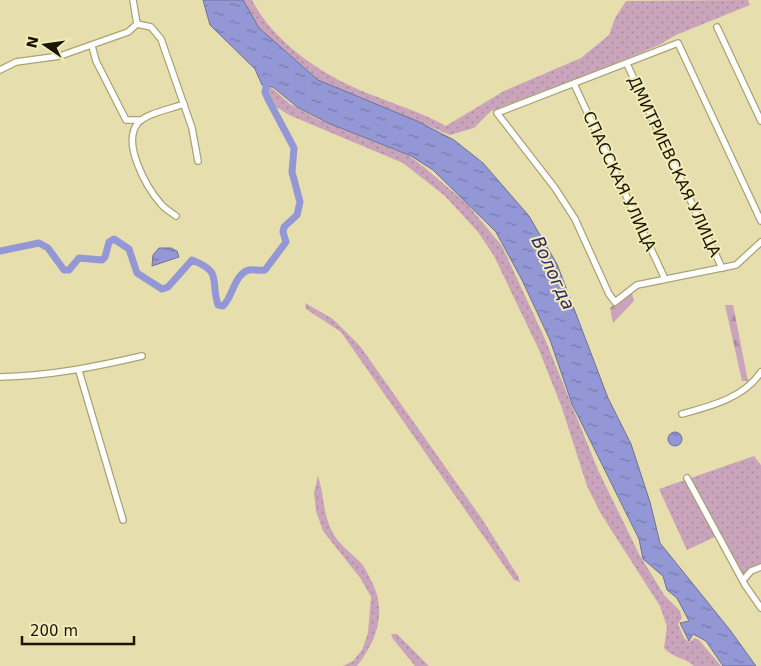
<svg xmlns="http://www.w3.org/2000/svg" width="761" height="666" font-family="'DejaVu Sans',sans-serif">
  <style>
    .grass { fill: url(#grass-dots) }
    .forest { fill: url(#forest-firs) }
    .water { fill: url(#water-ripples); stroke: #6f7197 }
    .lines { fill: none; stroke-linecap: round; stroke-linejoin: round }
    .river { stroke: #9397d5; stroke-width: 7 }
    .minor-casing { stroke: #aaa374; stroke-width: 8 }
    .minor { stroke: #fff; stroke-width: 5.5 }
    .labels { text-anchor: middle; stroke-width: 4; stroke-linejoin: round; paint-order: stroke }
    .street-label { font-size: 16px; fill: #1a1705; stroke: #f3ecba }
    .water-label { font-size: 18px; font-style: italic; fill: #2d2870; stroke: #f3ecba }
  </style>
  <defs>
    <pattern id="grass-dots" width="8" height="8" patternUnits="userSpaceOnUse" patternTransform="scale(1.25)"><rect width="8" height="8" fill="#c9a4bb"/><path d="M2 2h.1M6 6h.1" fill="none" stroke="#ac8c9f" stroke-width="1.8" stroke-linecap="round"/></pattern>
    <pattern id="forest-firs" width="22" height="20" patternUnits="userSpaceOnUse" patternTransform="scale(1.25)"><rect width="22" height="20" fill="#c9a4bb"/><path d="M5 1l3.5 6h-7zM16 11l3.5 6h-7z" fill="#ac8c9f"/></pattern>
    <pattern id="water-ripples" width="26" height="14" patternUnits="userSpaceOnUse" patternTransform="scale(1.25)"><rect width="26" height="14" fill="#9397d5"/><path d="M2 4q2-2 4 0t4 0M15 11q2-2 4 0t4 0" fill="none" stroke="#777aab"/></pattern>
  </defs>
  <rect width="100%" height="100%" fill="#e6dead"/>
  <g class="grass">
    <path d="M243 0H252C272 39 314 69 353 87 383 101 416 109 446 126L504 91 581 58 609 35 615 18 626 1 748 0 750 5 676 35 659 45 602 69 491 111 474 128 450 135 318 80 259 28Z"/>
    <path d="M268 87H271L290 104 320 120 409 156 424 167 467 204 502 246 545 339 598 470 639 554 664 595 680 611 682 618 678 624 684 638 689 642 695 638 699 640 721 666H694C684 657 673 658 664 648L667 627 660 606 601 514 587 486 562 408 539 350 494 256 478 232 445 196 403 163 289 115 275 106 266 91Z"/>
    <polygon points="305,303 333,319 360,346 482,519 518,576 520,582 514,580 341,332 306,309"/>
    <polygon points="754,456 761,465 761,566 743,574 719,535 687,550 659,489"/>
    <path d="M318 476C325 497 322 514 334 535 341 546 351 553 360 562 366 568 368 575 372 582 387 613 377 640 357 666H343L353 661 362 650 368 633 371 597 361 579 323 531 316 511 314 493Z"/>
    <polygon points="391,634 397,634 429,666 415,666 393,639"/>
  </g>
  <g class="forest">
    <polygon points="631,290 634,301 613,323 610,308"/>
    <polygon points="725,305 733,305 748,381 742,381"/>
  </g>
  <g class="water">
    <polygon points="203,0 243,0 259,28 318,80 417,121 454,140 483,163 529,216 557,264 608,398 631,444 650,502 660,543 730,630 756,666 723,666 706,641 693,634 689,641 680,623 689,621 677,598 667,590 663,576 643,559 639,539 572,404 550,340 522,280 496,232 433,170 411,156 328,123 297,107 273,87 262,85 255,69 210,25"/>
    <polygon points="159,248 171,248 177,251 179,257 152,266 153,255"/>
    <circle cx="675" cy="439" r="7"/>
  </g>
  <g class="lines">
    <path class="river" d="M0 251 39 243 48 248 64 270H69L79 258 102 260 105 257 109 242 114 239 129 249 137 273 162 289 168 287 192 260C223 272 210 280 218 305L223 306C233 297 234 274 249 270 254 269 260 271 265 270L286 242 283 232 284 227 297 215 300 202 292 172 294 148 268 99 265 92 268 78"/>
    <defs>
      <g id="minor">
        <polyline points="137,24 151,27 161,39 192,128 198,161"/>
        <polyline points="717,27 761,121"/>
        <polyline points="92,46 96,61 126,120 141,120"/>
        <polyline points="627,64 722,268"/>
        <polyline points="0,70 16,62 60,56 128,32 137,24 133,0"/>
        <polyline points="574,84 665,279"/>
        <path d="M176 216C171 212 165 209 161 204 147 188 121 143 138 123 147 113 171 109 184 104"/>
        <polyline points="761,221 678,43 497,113 555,188 575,219 609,294 615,302 637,285 736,265 761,242"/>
        <polyline points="79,371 123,520"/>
        <path d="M0 377C49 376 95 367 142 356"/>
        <path d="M682 414C711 406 744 398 761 372"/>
        <polyline points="687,478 745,585 761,608"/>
        <polyline points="744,579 751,571 761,567"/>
      </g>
    </defs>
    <use href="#minor" class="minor-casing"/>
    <use href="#minor" class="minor"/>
  </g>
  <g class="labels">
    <g class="street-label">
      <text transform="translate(675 166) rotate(65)" y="6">ДМИТРИЕВСКАЯ УЛИЦА</text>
      <text transform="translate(620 181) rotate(65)" y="6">СПАССКАЯ УЛИЦА</text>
    </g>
    <g class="water-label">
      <text transform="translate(553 273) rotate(65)" y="6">Вологда</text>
    </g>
  </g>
  <g transform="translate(45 45) rotate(283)" stroke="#f3ecba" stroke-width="4" paint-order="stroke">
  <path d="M0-4L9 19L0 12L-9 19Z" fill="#1a1705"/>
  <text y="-8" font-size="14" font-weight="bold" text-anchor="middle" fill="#1a1705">N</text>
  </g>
  <path d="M22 636v8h112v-8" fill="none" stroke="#1a1705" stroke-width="2.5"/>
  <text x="30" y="636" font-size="15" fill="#1a1705" stroke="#f3ecba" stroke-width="4" paint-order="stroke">200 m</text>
</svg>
